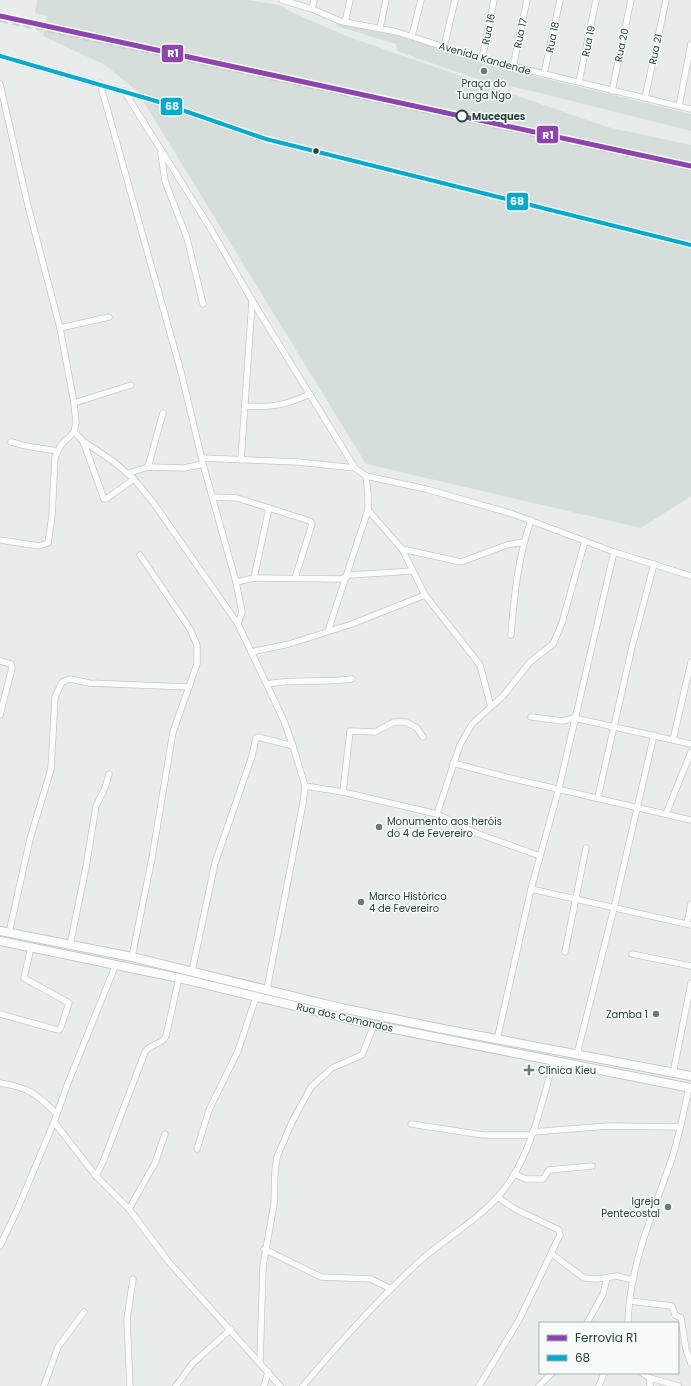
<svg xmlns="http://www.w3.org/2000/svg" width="691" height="1386" font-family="Poppins,sans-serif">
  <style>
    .built { fill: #d6dedb }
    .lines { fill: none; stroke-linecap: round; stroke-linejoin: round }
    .minor-casing { stroke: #c5cac8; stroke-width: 7 }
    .secondary-casing { stroke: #c3cbc8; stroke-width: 10 }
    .minor { stroke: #fcfcfc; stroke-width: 5.5 }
    .secondary { stroke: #fcfcfc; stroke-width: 8 }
    .rail { stroke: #c9cdcc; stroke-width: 2; stroke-dasharray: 8 4; stroke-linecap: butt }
    .bus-1-casing { stroke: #f7fbf9; stroke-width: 7 }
    .bus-1 { stroke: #00a9ce; stroke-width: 4 }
    .rail-1-casing { stroke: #f7fbf9; stroke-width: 8 }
    .rail-1 { stroke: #8e44ad; stroke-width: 5 }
    .poi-dot { fill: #697e78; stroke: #f7fbf9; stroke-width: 1.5 }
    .stop-dot { fill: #f7fbf9; stroke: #24423a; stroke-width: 2 }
    .bus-dot { fill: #24423a; stroke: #f7fbf9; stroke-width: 1.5 }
    .labels { text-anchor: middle; stroke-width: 3; stroke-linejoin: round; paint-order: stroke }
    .street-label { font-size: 10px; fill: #24423a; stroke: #f7fbf9 }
    .poi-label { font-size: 10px; fill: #24423a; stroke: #f7fbf9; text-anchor: start }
    .stop-label { font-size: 10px; font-weight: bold; fill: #24423a; stroke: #f7fbf9; text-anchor: start }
    .line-badge { stroke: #f7fbf9; stroke-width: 1.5 }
    .badge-label { font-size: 11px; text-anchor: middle; font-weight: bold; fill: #fff }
  </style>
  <rect width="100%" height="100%" fill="#e8edeb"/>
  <g class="built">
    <polygon points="37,0 247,0 280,5 293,13 349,37 607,127 691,145 691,496 641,528 366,464 137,91 105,65 43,36 47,16 35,13"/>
    <polygon points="336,22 387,32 485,64 691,114 691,131 540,93 477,79 397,51 396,44 336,26"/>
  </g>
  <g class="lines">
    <defs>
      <g id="minor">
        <polyline points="282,0 312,9 340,21 397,32 482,59 691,109"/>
        <polyline points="312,9 314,0"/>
        <polyline points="345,22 350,0"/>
        <polyline points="380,28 386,0"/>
        <polyline points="412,36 421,0"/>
        <polyline points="444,47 455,0"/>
        <polyline points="0,56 156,101 266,139 691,245"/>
        <polyline points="482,59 494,0"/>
        <polyline points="513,67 527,0"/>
        <polyline points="544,74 560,0"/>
        <polyline points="579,82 596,0"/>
        <polyline points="100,83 181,372 203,464 236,582 242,612 238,624"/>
        <polyline points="0,84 28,206 60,328 74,403 76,423 74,432 61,445 55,457 52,516 48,543 39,546 0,540"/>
        <polyline points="124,91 209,226 253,302 355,468 366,476 426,489 513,514 614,552 691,576"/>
        <polyline points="612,91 631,0"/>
        <polyline points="645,98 666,0"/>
        <polyline points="679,106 691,44"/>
        <polyline points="161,153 165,181 187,238 203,304"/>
        <polyline points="60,328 109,317"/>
        <polyline points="74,403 131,385"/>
        <path d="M245 406C272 408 286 405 310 394"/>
        <polyline points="74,432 83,441 114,462 134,479 155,505 238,624 284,721 293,746 305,786 303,803 267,989"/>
        <polyline points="83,441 104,499 106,499 134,479"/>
        <polyline points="11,442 26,446 57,451"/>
        <polyline points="202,458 298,462 355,468"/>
        <polyline points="241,460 252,302"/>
        <polyline points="148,467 163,413"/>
        <polyline points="129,473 148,467 184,468 203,464"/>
        <polyline points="213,497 237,498 310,521 312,524 295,578"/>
        <polyline points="368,510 402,549 425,595 480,665 491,707"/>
        <polyline points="402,549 461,562 507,545 524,542"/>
        <polyline points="254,578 269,508"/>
        <polyline points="236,582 254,578 341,579 350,575 412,571"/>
        <polyline points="328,631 368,510 368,494 366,476"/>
        <path d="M511 635C514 597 518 557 531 520"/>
        <polyline points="251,652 289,644 352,624 425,595"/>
        <polyline points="0,661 11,664 12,668 0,715"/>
        <path d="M267 684C295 679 323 683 352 679"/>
        <polyline points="531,717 563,721 574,718 691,744"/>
        <polyline points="673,740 691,662"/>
        <polyline points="453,763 510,778 691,820"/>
        <polyline points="305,786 343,792 437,814 476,833 540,856"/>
        <polyline points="343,792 350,731 375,732 394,722 406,722 417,728 423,737"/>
        <polyline points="598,797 632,647 654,564"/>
        <polyline points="437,814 460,745 472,724 503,696 530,662 553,644 562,623 585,541"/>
        <polyline points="666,814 691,752"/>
        <polyline points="531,889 691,925"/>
        <polyline points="687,923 691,904"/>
        <polyline points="9,933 30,839 51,769 55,697 62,682 70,679 89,683 189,687"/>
        <polyline points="70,945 86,867 96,806 105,788 109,774"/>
        <polyline points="565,952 586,848"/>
        <polyline points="632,954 691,966"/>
        <polyline points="132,957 152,858 173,732 197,664 197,645 190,629 140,555"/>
        <polyline points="192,971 215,863 252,756 256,738 258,737 293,746"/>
        <polyline points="0,1014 54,1029 59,1030 61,1027 69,1003 24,978 31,947"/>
        <polyline points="497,1040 531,889 559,788 614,552"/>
        <polyline points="577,1054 614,908 654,735"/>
        <polyline points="673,1074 691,983"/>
        <path d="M0 1083C30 1088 35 1093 56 1113"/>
        <polyline points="54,1122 96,1176 129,1209 168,1261 280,1386"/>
        <polyline points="411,1124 483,1135 532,1135"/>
        <polyline points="533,1132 608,1126 680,1127"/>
        <polyline points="197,1149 209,1110 238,1051 256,997"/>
        <polyline points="514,1174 526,1179 543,1179 549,1170 592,1166"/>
        <path d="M96 1176 103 1162 145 1052C151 1043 162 1045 166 1036L179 978"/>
        <polyline points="129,1209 155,1163 165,1134"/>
        <polyline points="0,1246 18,1208 54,1122 68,1083 116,964"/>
        <polyline points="264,1249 321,1277 371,1279 391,1289"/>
        <polyline points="552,1254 584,1278 597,1279 617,1276 633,1280"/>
        <polyline points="630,1301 672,1306 675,1315 681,1318 686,1349 691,1364"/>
        <polyline points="587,1323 603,1294 607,1278"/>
        <path d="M628 1323C629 1267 653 1213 671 1161 679 1137 684 1112 689 1087"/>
        <polyline points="260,1362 263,1266 274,1204 275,1171 277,1157 292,1122 311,1087 332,1068 362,1055 374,1025"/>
        <polyline points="642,1373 650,1378 678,1386"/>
        <polyline points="44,1386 58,1347 84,1312"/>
        <polyline points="130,1386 127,1319 133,1279"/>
        <polyline points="176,1386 192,1364 231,1329"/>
        <polyline points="264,1386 268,1372"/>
        <path d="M303 1386C340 1342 378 1299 421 1260 449 1235 486 1216 508 1184 533 1148 542 1101 554 1060"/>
        <polyline points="479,1386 519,1320 560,1235 559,1230 515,1209 497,1197"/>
        <polyline points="539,1386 552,1373"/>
        <polyline points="599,1386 604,1373"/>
        <polyline points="650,1386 650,1378"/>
      </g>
      <g id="secondary">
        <polyline points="0,931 132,957 341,1008 438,1028 691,1076"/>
        <polyline points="0,941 179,978 374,1025 691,1088"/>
      </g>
    </defs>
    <use href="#minor" class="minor-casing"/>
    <use href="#secondary" class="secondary-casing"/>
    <use href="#minor" class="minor"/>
    <use href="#secondary" class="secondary"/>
    <polyline class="rail" points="0,21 691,170"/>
    <defs>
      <polyline id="bus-1" points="0,56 156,101 266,139 691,245"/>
    </defs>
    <use href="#bus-1" class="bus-1-casing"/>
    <use href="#bus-1" class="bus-1"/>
    <defs>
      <polyline id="rail-1" points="0,16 691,166"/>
    </defs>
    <use href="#rail-1" class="rail-1-casing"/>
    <use href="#rail-1" class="rail-1"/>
  </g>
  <g class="poi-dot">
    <circle cx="484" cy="71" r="4"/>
    <circle cx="379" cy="827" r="4"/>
    <circle cx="361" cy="902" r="4"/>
    <circle cx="656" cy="1014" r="4"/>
    <path d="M527 1064h4v4h4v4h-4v4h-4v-4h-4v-4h4z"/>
    <circle cx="668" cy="1207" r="4"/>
  </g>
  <circle class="stop-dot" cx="462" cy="116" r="5.5"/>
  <circle class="bus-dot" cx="316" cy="151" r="3.5"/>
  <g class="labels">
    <g class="street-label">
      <text transform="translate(488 29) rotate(-78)" y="4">Rua 16</text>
      <text transform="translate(520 33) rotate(-78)" y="4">Rua 17</text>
      <text transform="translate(552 37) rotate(-78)" y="4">Rua 18</text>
      <text transform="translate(588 41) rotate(-78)" y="4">Rua 19</text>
      <text transform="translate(621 45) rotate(-78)" y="4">Rua 20</text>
      <text transform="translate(655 49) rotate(-78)" y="4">Rua 21</text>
      <text transform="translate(485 58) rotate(16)" y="4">Avenida Kandende</text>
      <text transform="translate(345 1017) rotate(13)" y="4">Rua dos Comandos</text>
    </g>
    <g class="poi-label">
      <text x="484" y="87" text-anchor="middle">Praça do<tspan x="484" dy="12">Tunga Ngo</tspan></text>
      <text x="387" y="825">Monumento aos heróis<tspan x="387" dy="12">do 4 de Fevereiro</tspan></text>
      <text x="369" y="900">Marco Histórico<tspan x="369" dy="12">4 de Fevereiro</tspan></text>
      <text x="648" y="1018" text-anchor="end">Zamba 1</text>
      <text x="538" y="1074">Clínica Kieu</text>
      <text x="660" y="1205" text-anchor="end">Igreja<tspan x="660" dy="12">Pentecostal</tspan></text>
    </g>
    <g class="stop-label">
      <text x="472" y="120">Muceques</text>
    </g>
  </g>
  <g class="line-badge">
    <rect x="161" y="44" width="23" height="19" rx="4" fill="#8e44ad"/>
    <rect x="160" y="97" width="23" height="19" rx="4" fill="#00a9ce"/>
    <rect x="536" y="125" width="23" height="19" rx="4" fill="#8e44ad"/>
    <rect x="506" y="192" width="23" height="19" rx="4" fill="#00a9ce"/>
  </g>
  <g class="badge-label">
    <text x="173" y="57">R1</text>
    <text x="172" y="110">68</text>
    <text x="548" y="139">R1</text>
    <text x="517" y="205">68</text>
  </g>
  <rect x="539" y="1322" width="140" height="52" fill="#f7fbf9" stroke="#a3b1ad"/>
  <rect x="547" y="1335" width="20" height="6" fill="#8e44ad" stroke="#a3b1ad"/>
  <text x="575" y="1342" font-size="12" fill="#24423a">Ferrovia R1</text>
  <rect x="547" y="1355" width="20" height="6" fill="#00a9ce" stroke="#a3b1ad"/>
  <text x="575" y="1362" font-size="12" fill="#24423a">68</text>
</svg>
